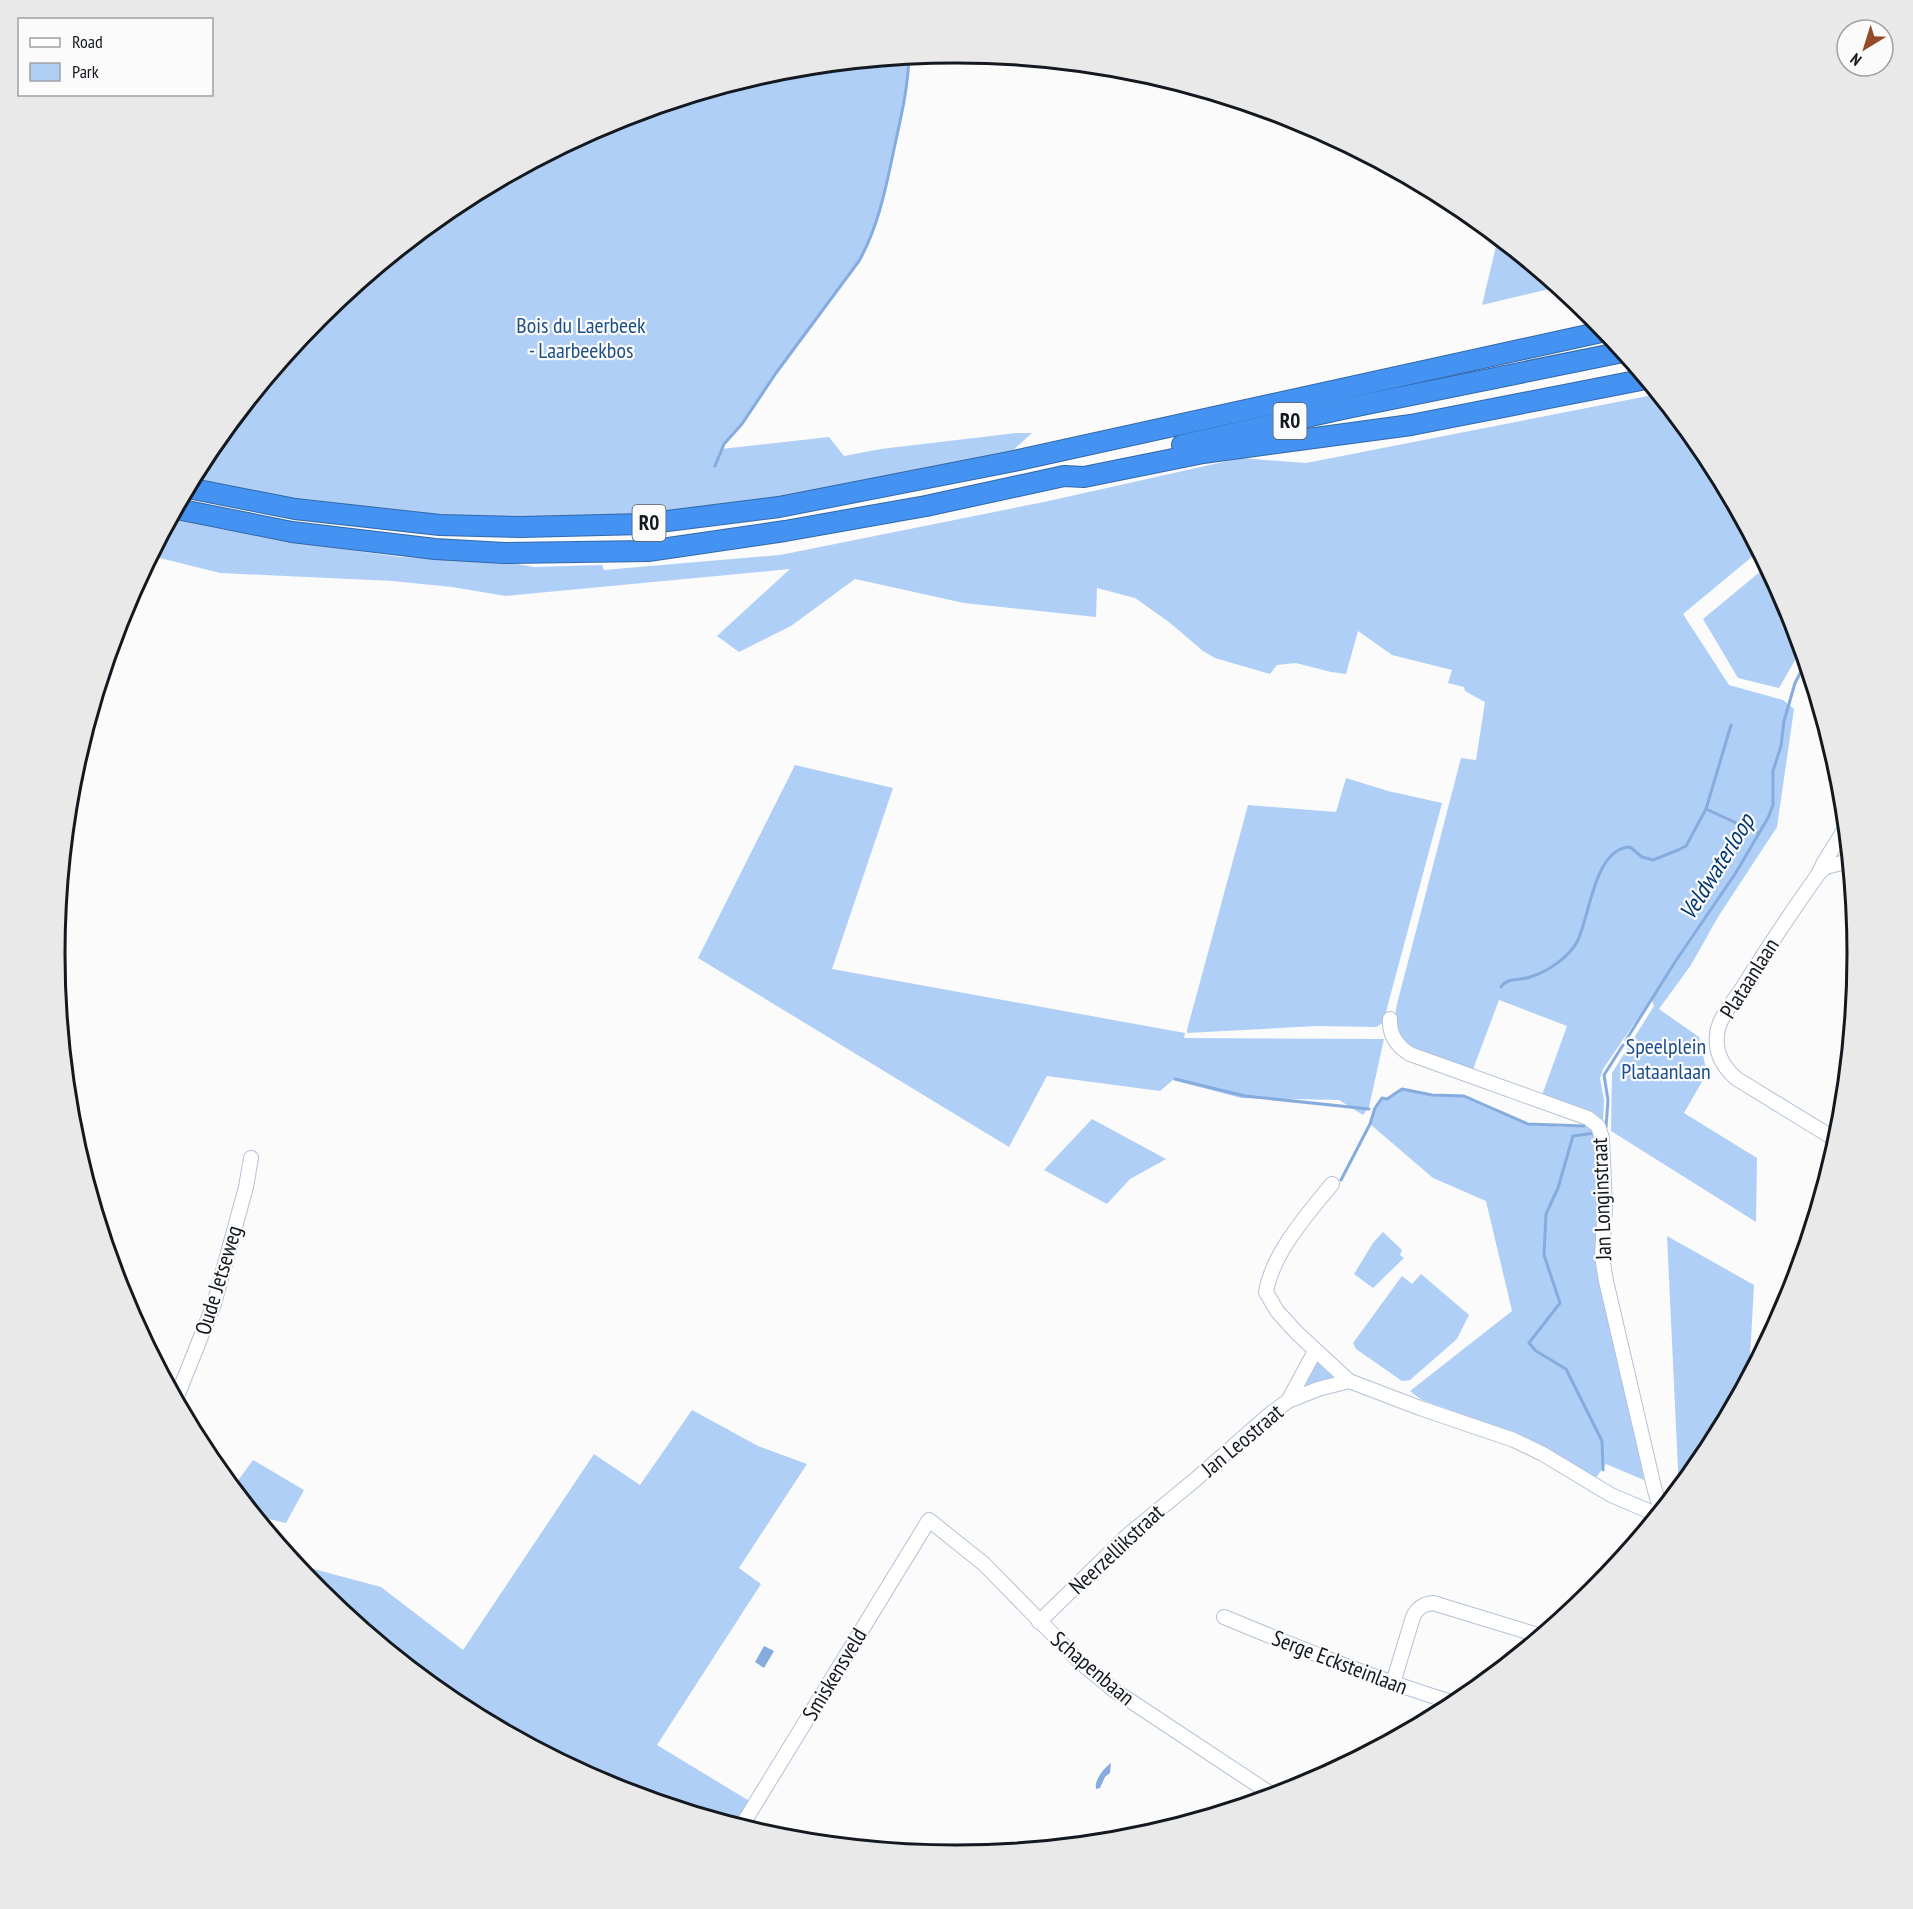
<svg xmlns="http://www.w3.org/2000/svg" width="1913" height="1909" font-family="'PT Sans Narrow',sans-serif">
  <style>
    .green { fill: #afcff7 }
    .water { fill: #86acde }
    .lines { fill: none; stroke-linecap: round; stroke-linejoin: round }
    .stream { stroke: #86acde; stroke-width: 3 }
    .minor-casing { stroke: #b3c2d6; stroke-width: 16 }
    .highway-casing { stroke: #3368a8; stroke-width: 22 }
    .minor { stroke: #fff; stroke-width: 14 }
    .highway { stroke: #4492f1; stroke-width: 20 }
    .labels { text-anchor: middle; stroke-width: 4.5; stroke-linejoin: round; paint-order: stroke }
    .shield { fill: #fbfbfb; stroke: #595d62; stroke-width: 1.5 }
    .shield-label { font-size: 21px; font-weight: bold; fill: #141920 }
    .park-label { font-size: 22px; fill: #1b4e8a; stroke: #fbfbfb }
    .street-label { font-size: 22px; fill: #141920; stroke: #fbfbfb }
    .water-label { font-size: 24px; font-style: italic; fill: #013873; stroke: #fbfbfb }
    .rim { fill: none; stroke: #141920; stroke-width: 3 }
  </style>
  <rect width="100%" height="100%" fill="#fbfbfb"/>
  <g class="green">
    <path d="M908 57C908 86 902 113 896 140 887 181 880 224 859 261L776 373 742 424 721 449 829 437 844 456 881 449 1016 433H1032L1012 451 778 497 642 514 521 517 441 515 296 499 193 478 207 453 319 316 456 204 612 121 781 70Z"/>
    <polygon points="1498,238 1558,287 1482,305"/>
    <polygon points="1658,394 1707,454 1759,551 1683,614 1729,685 1783,700 1794,709 1777,827 1718,917 1691,965 1659,1009 1699,1037 1707,1073 1684,1113 1757,1158 1756,1222 1611,1131 1612,1073 1654,1006 1651,999 1603,1069 1600,1078 1604,1100 1603,1121 1541,1098 1567,1026 1499,1000 1472,1072 1402,1044 1394,1021 1397,1004 1461,758 1476,760 1485,702 1465,691 1464,687 1448,683 1452,670 1392,655 1358,631 1346,674 1331,672 1296,663 1277,665 1270,674 1215,658 1203,651 1169,622 1135,598 1097,588 1096,617 964,603 855,579 791,626 739,652 717,636 790,569 506,596 452,587 392,581 220,573 152,556 172,518 216,528 306,544 400,557 506,562 534,567 602,565 604,570 780,555 1044,502 1241,458 1306,463"/>
    <polygon points="1767,566 1790,610 1802,648 1779,688 1738,678 1703,619"/>
    <polygon points="795,765 893,788 832,969 1185,1033 1184,1038 1384,1039 1369,1107 1363,1115 1339,1100 1241,1098 1173,1080 1160,1091 1047,1076 1009,1147 698,958"/>
    <polygon points="1346,778 1388,791 1442,803 1383,1023 1376,1027 1317,1026 1187,1033 1187,1030 1248,805 1336,812"/>
    <polygon points="1402,1089 1432,1095 1464,1096 1528,1124 1567,1127 1593,1125 1598,1130 1614,1336 1644,1480 1606,1464 1595,1479 1520,1435 1422,1400 1410,1391 1512,1311 1486,1201 1433,1178 1370,1124 1375,1108 1382,1098 1387,1099"/>
    <polygon points="1092,1119 1166,1159 1130,1179 1107,1204 1044,1170"/>
    <polygon points="1383,1232 1402,1250 1400,1255 1404,1258 1373,1288 1354,1274 1373,1243"/>
    <polygon points="1667,1236 1754,1285 1749,1375 1706,1456 1679,1490"/>
    <polygon points="1421,1274 1469,1315 1457,1339 1410,1380 1402,1381 1356,1349 1353,1343 1402,1276 1412,1284"/>
    <polygon points="1318,1360 1336,1378 1300,1391 1313,1365"/>
    <polygon points="692,1410 758,1446 807,1464 739,1568 761,1584 657,1745 751,1802 735,1826 611,1788 455,1704 318,1592 295,1564 381,1587 463,1650 594,1454 640,1485"/>
    <polygon points="253,1460 304,1490 286,1523 256,1516 236,1491 239,1479"/>
  </g>
  <g class="water">
    <polygon points="764,1646 774,1651 764,1668 755,1662"/>
    <path d="M1111 1763 1110 1773 1105 1777 1100 1788 1096 1789C1094 1780 1104 1768 1111 1763Z"/>
  </g>
  <g class="lines">
    <g class="stream">
      <path d="M715 466 724 444 742 424 776 373 859 261C880 224 887 181 896 140 902 113 908 86 909 57"/>
      <polyline points="1706,809 1731,725"/>
      <path d="M1501 987C1507 977 1520 981 1530 977 1547 972 1568 958 1577 942 1590 917 1594 848 1630 847L1642 857 1653 860 1678 850 1686 846 1706 809 1758 833"/>
      <polyline points="1626,1040 1675,962 1735,874 1768,818 1773,805 1773,771 1781,746 1784,721 1795,683 1806,662"/>
      <polyline points="1175,1079 1245,1096 1369,1109"/>
      <polyline points="1604,1128 1606,1127 1608,1100 1604,1075 1623,1045"/>
      <polyline points="1595,1133 1573,1136 1558,1188 1546,1214 1544,1255 1560,1303 1529,1343 1536,1351 1566,1369 1602,1441 1603,1470"/>
      <polyline points="1341,1180 1370,1124 1375,1108 1382,1098 1387,1099 1402,1089 1432,1095 1464,1096 1528,1124 1584,1126"/>
    </g>
    <defs>
      <g id="minor">
        <polyline points="1819,873 1826,867 1849,861"/>
        <path d="M1390 1019C1389 1035 1397 1046 1410 1054L1588 1118 1598 1126 1602 1138 1605 1206 1602 1256 1606 1281 1654 1487 1661 1511"/>
        <path d="M1838 1141 1737 1079C1724 1068 1715 1053 1717 1035 1718 1018 1734 1001 1743 987 1767 948 1793 910 1819 873L1823 864 1846 827"/>
        <path d="M1332 1184C1307 1215 1273 1252 1266 1292L1277 1311 1297 1333 1349 1381 1420 1408 1514 1440 1543 1454 1611 1495 1658 1515"/>
        <polyline points="176,1399 214,1304 246,1187 251,1158"/>
        <polyline points="1288,1401 1315,1351"/>
        <path d="M1224 1617C1301 1649 1378 1680 1458 1704"/>
        <polyline points="1039,1622 1127,1536 1196,1479 1270,1414 1288,1401 1318,1389 1349,1381"/>
        <path d="M1393 1683 1413 1617C1417 1608 1423 1604 1433 1603L1541 1636"/>
        <polyline points="741,1827 929,1520 984,1564 1081,1663 1114,1690 1274,1796"/>
      </g>
      <g id="highway">
        <polyline points="1182,445 1347,408 1623,352"/>
        <polyline points="188,488 295,509 440,525 521,527 643,524 779,507 1014,461 1606,331"/>
        <polyline points="177,509 292,532 435,549 504,553 648,551 785,531 926,506 1064,476 1084,477 1203,453 1411,425 1646,379"/>
      </g>
    </defs>
    <use href="#minor" class="minor-casing"/>
    <use href="#highway" class="highway-casing"/>
    <use href="#minor" class="minor"/>
    <use href="#highway" class="highway"/>
  </g>
  <g class="labels">
    <g class="shield">
      <rect x="1273.5" y="403" width="33" height="36" rx="4.5"/>
      <rect x="632.5" y="505" width="33" height="36" rx="4.5"/>
    </g>
    <g class="shield-label">
      <text x="1290" y="428">R0</text>
      <text x="649" y="530">R0</text>
    </g>
    <g class="park-label">
      <text x="581" y="333">Bois du Laerbeek<tspan x="581" dy="25">- Laarbeekbos</tspan></text>
      <text x="1666" y="1054">Speelplein<tspan x="1666" dy="25">Plataanlaan</tspan></text>
    </g>
    <g class="street-label">
      <text transform="translate(1749 978) rotate(-58)" y="8">Plataanlaan</text>
      <text transform="translate(1601 1199) rotate(-92)" y="8">Jan Longinstraat</text>
      <text transform="translate(218 1280) rotate(-73)" y="8">Oude Jetseweg</text>
      <text transform="translate(1242 1440) rotate(-40)" y="8">Jan Leostraat</text>
      <text transform="translate(1116 1549) rotate(-43)" y="8">Neerzellikstraat</text>
      <text transform="translate(1340 1662) rotate(21)" y="8">Serge Ecksteinlaan</text>
      <text transform="translate(1093 1668) rotate(40)" y="8">Schapenbaan</text>
      <text transform="translate(834 1674) rotate(-59)" y="8">Smiskensveld</text>
    </g>
    <g class="water-label">
      <text transform="translate(1717 867) rotate(-58)" y="8">Veldwaterloop</text>
    </g>
  </g>
  <path d="M0 0H1913V1909H0ZM65 954a891 891 0 1 1 1782 0a891 891 0 1 1-1782 0Z" fill="#e9e9e9" fill-rule="evenodd"/>
  <path class="rim" d="M65 954a891 891 0 1 1 1782 0a891 891 0 1 1-1782 0Z"/>
  <rect x="18" y="18" width="195" height="78" fill="#fbfbfb" stroke="#9fa1a3" stroke-width="1.5"/>
  <rect x="30" y="38" width="30" height="9" fill="#ffffff" stroke="#9fa1a3" stroke-width="1.5"/>
  <text x="72" y="48" font-size="18" fill="#141920">Road</text>
  <rect x="30" y="63" width="30" height="18" fill="#afcff7" stroke="#9fa1a3" stroke-width="1.5"/>
  <text x="72" y="78" font-size="18" fill="#141920">Park</text>
  <g transform="translate(1865 48) rotate(218)"><circle r="28" fill="#fbfbfb" stroke="#9fa1a3" stroke-width="1.5"/>
  <path d="M0-4.5L10 22L0 15L-10 22Z" fill="#934b28"/>
  <text y="-9" font-size="16" font-weight="bold" text-anchor="middle" fill="#141920">N</text>
  </g>
</svg>
